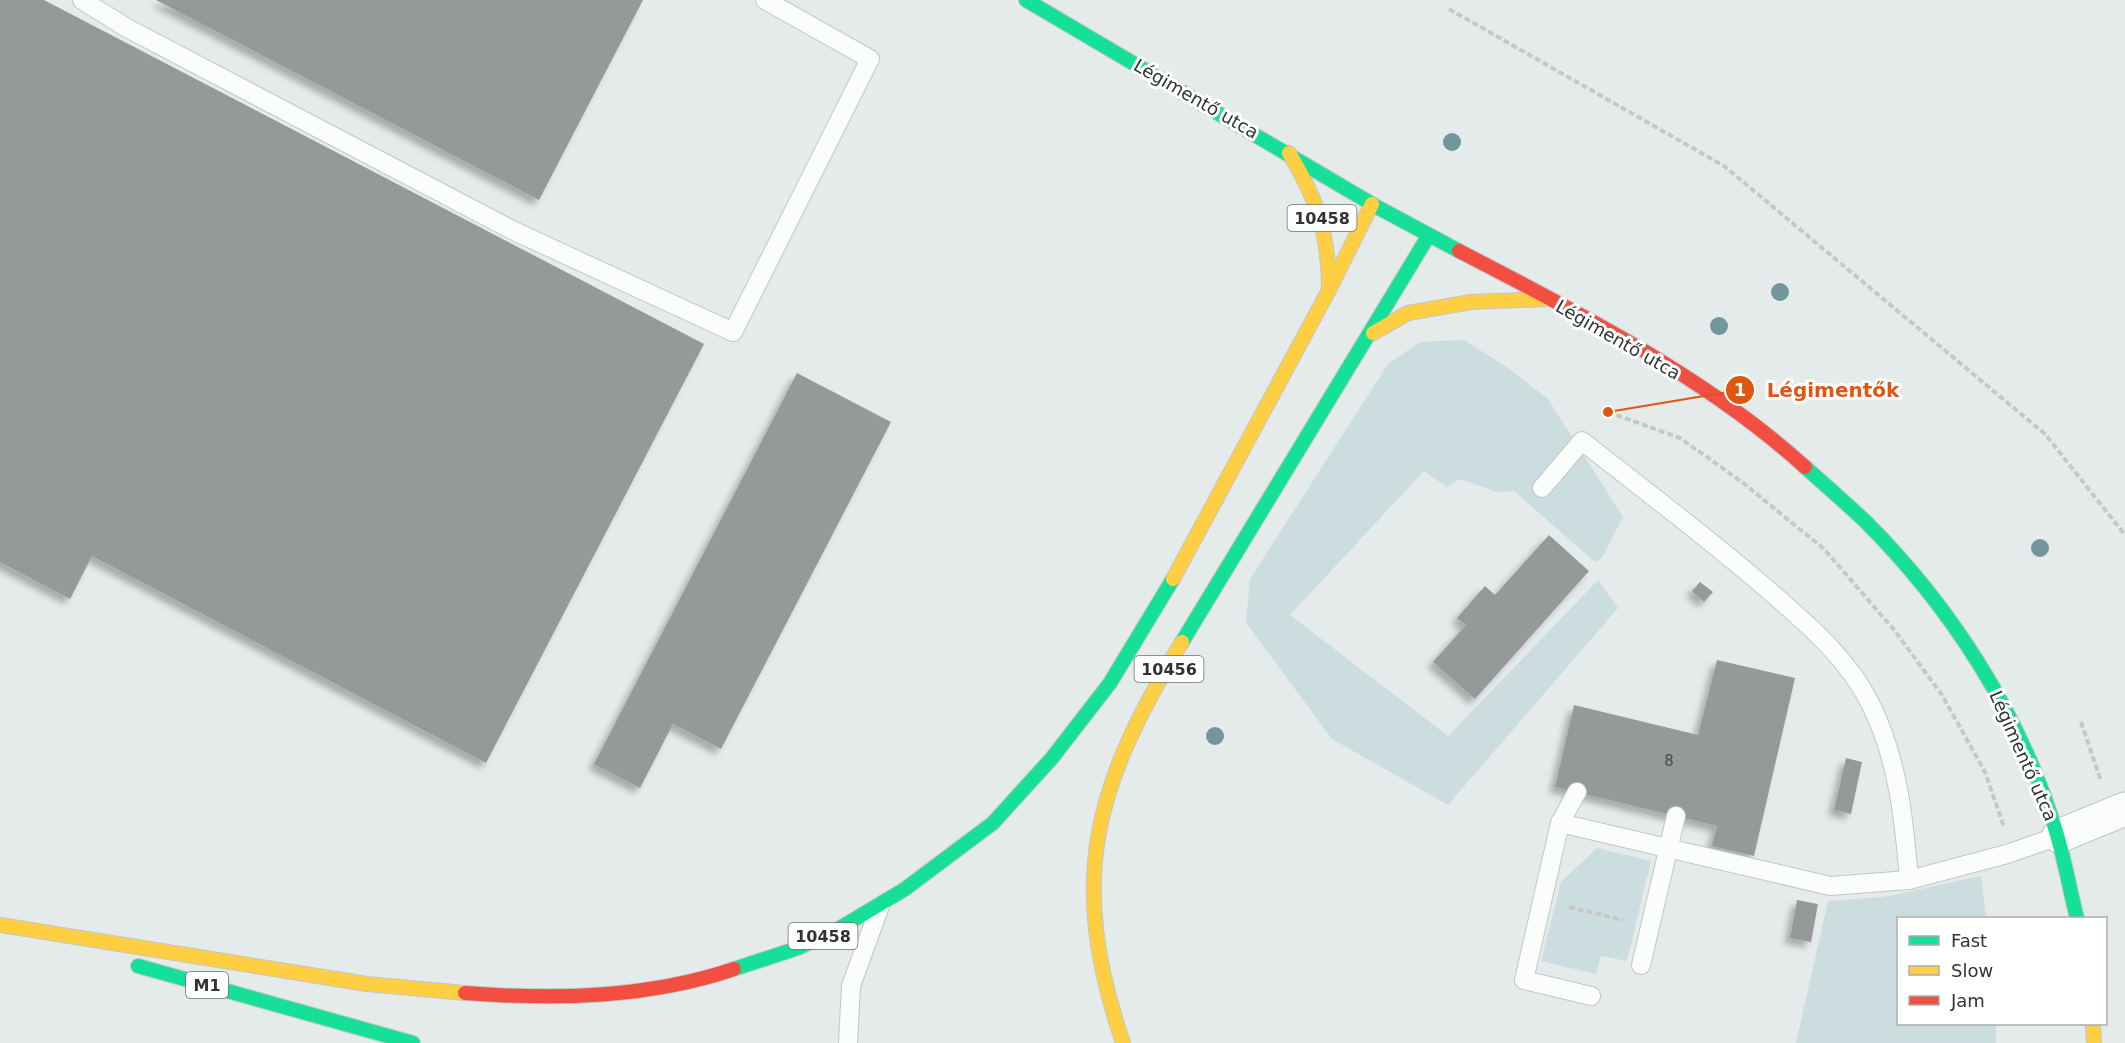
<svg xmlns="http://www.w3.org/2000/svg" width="2125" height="1043" font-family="'DejaVu Sans',sans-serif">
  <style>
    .green { fill: #ccdde0 }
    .building { fill: #959999; filter: url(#shadow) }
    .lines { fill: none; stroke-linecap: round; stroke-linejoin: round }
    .lane-casing { stroke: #c3c6c7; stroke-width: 20 }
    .street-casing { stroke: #c3c6c7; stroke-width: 35 }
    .fast-casing { stroke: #c3c6c7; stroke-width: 16 }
    .slow-casing { stroke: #c3c6c7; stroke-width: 16 }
    .jam-casing { stroke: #c3c6c7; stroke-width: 16 }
    .path { stroke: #c6c8c8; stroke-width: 4; stroke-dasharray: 6 3; stroke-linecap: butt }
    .lane { stroke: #fbfcfc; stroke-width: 18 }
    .street { stroke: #fbfcfc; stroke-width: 33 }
    .fast { stroke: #16e098; stroke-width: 14 }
    .slow { stroke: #ffcf43; stroke-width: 14 }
    .jam { stroke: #f24e42; stroke-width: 14 }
    .tree { fill: #72969c }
    .labels { text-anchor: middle; stroke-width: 6; stroke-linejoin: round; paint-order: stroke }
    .number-label { font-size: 15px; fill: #484c4c }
    .shield { fill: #fff; stroke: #6d7070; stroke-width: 1.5 }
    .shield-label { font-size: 16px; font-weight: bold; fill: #2f3333 }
    .street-label { font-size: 18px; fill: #2f3333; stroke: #fff }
    .leader { fill: none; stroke: #df570e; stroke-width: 2 }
    .callout-dot { fill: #df570e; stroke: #fff; stroke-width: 2 }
    .mark-label { font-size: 18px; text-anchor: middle; font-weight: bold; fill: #fff }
    .callout-label { font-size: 20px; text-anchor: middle; font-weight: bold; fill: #df570e; stroke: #fff; stroke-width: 6; stroke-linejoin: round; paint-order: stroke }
  </style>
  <defs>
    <filter id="shadow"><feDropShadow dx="-5.5" dy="5.5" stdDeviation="3" flood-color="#0004"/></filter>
  </defs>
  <rect width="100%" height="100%" fill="#e5eaea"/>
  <g class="green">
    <polygon points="1464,340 1508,368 1548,399 1623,517 1602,558 1595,562 1514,491 1497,492 1460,479 1447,487 1424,471 1290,615 1448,736 1598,580 1618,608 1448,805 1332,739 1246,623 1250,579 1388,364 1420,342"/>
    <polygon points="1597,848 1651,861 1627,961 1601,956 1596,974 1541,961 1561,882"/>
    <polygon points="1981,876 1986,918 1898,918 1898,1024 1996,1024 1996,1043 1796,1043 1828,901 1884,897"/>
  </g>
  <g class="building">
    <polygon points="0,0 44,0 704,344 486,763 92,556 70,599 0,562"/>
    <polygon points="156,0 643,0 539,200"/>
    <polygon points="797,373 891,422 721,749 673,724 640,788 594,764"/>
    <polygon points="1549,535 1589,571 1475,699 1433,662 1466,625 1457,618 1485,586 1495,595"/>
    <polygon points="1700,582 1713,592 1704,602 1692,591"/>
    <polygon points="1717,660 1795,678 1754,856 1712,846 1717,826 1555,787 1574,705 1698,735"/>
    <polygon points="1846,758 1862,762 1851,814 1834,810"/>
    <polygon points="1797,900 1818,904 1811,942 1790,938"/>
  </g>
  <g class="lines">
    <defs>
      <g id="lane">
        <polyline points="82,0 127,28 514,231 733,332 870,59 765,0"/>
        <path d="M1542 488 1582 441C1644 490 1707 537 1767 589 1805 622 1847 657 1870 703 1898 759 1904 818 1909 880L2007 854 2059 836"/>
        <polyline points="1577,792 1560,823 1524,980 1591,996"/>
        <polyline points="1560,823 1830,886 1909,880"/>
        <polyline points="1641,965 1676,816"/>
        <polyline points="848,1043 851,986 880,906"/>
      </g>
      <polyline id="street" points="2059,836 2125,809"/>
      <g id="fast">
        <polyline points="1026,0 1377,207 1459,251"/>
        <path d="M1805 467C1825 485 1846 503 1866 522 1950 606 2018 711 2054 825 2064 855 2069 887 2077 918"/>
        <polyline points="1182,642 1429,235"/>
        <polyline points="138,966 413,1043"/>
        <polyline points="734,969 798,948 840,928 905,889 993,823 1052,758 1110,683 1173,579"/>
      </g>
      <g id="slow">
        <path d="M1289 153C1317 199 1328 232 1329 286"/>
        <polyline points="1373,333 1408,313 1471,302 1548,299"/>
        <polyline points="1173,579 1329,290 1372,204"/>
        <polyline points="0,925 367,984 465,993"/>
        <polyline points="2093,1024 2094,1043"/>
        <path d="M1123 1043C1067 878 1094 787 1182 642"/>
      </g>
      <g id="jam">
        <path d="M1459 251C1577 312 1706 377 1805 467"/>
        <path d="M465 993C555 1000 648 998 734 969"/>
      </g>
    </defs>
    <use href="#lane" class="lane-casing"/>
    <use href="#street" class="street-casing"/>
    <use href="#fast" class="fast-casing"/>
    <use href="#slow" class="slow-casing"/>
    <use href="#jam" class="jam-casing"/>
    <g class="path">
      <polyline points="1449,9 1724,166 2045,434 2125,535"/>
      <polyline points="1608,412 1680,438 1742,482 1824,549 1895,631 1942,695 1985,772 2004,827"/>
      <polyline points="2081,722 2101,781"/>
      <polyline points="1569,907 1623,920"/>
    </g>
    <use href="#lane" class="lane"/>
    <use href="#street" class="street"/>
    <use href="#fast" class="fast"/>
    <use href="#slow" class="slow"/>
    <use href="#jam" class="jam"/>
  </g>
  <g class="tree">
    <circle cx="1452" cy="142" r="9"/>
    <circle cx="1780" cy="292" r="9"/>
    <circle cx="1719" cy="326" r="9"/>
    <circle cx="2040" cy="548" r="9"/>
    <circle cx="1215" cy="736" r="9"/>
  </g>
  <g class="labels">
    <g class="number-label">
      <text x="1669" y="766">8</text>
    </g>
    <g class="shield">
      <rect x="1287.5" y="205" width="69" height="26" rx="4.5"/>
      <rect x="1134.5" y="656" width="69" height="26" rx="4.5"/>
      <rect x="788.5" y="923" width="69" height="26" rx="4.5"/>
      <rect x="186" y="972" width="42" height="26" rx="4.5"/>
    </g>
    <g class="shield-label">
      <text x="1322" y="224">10458</text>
      <text x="1169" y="675">10456</text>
      <text x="823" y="942">10458</text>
      <text x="207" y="991">M1</text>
    </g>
    <g class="street-label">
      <text transform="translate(1196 99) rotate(30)" y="6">Légimentő utca</text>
      <text transform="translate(1618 340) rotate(30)" y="6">Légimentő utca</text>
      <text transform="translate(2023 756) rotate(66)" y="6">Légimentő utca</text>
    </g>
  </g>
  <path class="leader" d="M1608 412L1740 390"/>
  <g class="callout-dot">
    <circle cx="1608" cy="412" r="6"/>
    <circle cx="1740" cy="390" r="15"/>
  </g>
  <g class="mark-label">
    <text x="1740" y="396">1</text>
  </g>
  <g class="callout-label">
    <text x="1833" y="397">Légimentők</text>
  </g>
  <rect x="1897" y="917" width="210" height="108" fill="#ffffff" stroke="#acadad" stroke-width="1.5"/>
  <rect x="1909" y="936" width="30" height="9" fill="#16e098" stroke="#acadad" stroke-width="1.5"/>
  <text x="1951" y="947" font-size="18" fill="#2f3333">Fast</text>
  <rect x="1909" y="966" width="30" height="9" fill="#ffcf43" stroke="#acadad" stroke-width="1.5"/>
  <text x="1951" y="977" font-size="18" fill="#2f3333">Slow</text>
  <rect x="1909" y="996" width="30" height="9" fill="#f24e42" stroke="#acadad" stroke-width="1.5"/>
  <text x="1951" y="1007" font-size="18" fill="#2f3333">Jam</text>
</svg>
